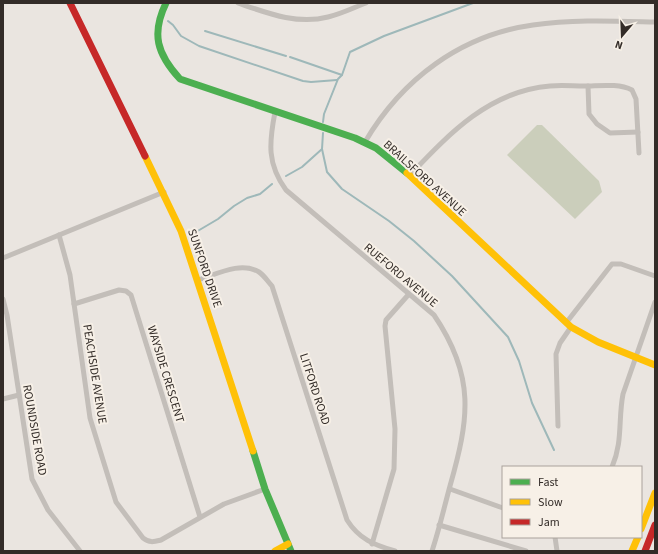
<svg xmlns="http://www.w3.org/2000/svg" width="658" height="554" font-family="'Source Sans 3',sans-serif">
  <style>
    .green { fill: #cbcebb }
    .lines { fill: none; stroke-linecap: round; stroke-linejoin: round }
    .stream { stroke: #9eb8b9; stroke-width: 2 }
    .street { stroke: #c3beb9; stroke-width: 5 }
    .fast { stroke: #4caf50; stroke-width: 7 }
    .slow { stroke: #ffc107; stroke-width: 7 }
    .jam { stroke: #c62828; stroke-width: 7 }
    .labels { text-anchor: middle; stroke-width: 4; stroke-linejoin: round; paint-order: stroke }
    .street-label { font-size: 12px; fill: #332c28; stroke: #f7f0e7 }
  </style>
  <rect width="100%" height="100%" fill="#eae5e0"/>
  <polygon class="green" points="537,125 542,125 599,181 602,192 575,219 507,155"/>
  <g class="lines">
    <g class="stream">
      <polyline points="168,21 173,25 181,36 199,46 303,81 311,82 337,80"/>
      <polyline points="205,31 286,56"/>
      <polyline points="290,57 342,75"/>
      <polyline points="323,122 324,114 338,79 342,75 350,52 384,36 473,3"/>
      <polyline points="322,149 327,172 342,189 389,221 414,241 452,276 508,337 519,361 532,403 554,450"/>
      <polyline points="286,176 302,167 322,149 323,133"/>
      <polyline points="196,232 218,219 234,206 247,198 260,194 272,184"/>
    </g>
    <g class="street">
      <path d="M238 3C267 13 297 25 328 17 341 14 353 8 366 3"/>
      <polyline points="588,86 589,114 597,124 610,133 638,132"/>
      <path d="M275 112C269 143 267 164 286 190L434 315C476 377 469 419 450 486 444 508 439 530 432 551"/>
      <path d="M365 142C402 79 461 35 533 25 573 19 615 21 655 22"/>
      <path d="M409 176C449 134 489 91 550 86 561 85 573 86 584 86 599 86 618 83 632 90L636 99 639 153"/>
      <path d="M59 235 70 275 90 418 116 502 143 538C150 543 153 542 161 540L224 504 265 489"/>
      <polyline points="3,258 164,192"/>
      <path d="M198 280C217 274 241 261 259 272 264 275 268 282 272 286L347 520C359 539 374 545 395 551"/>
      <polyline points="3,299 7,315 32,479 48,510 80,551"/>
      <polyline points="74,304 119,290 126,291 131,295 200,517"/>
      <polyline points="566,323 612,264 621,264 655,276"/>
      <polyline points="3,399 19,395"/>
      <polyline points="558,426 556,354 560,343 571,327"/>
      <path d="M612 467C623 442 618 420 623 394L655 302"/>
      <polyline points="450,489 503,508"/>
      <polyline points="439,525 526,551"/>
      <polyline points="555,537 557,551"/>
      <polyline points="372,544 394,469 395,429 385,326 386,320 409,294"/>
    </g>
    <g class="fast">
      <path d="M166 3C151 34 157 54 180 79L355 138 376 148 407 173"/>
      <polyline points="253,451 265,489 291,551"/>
    </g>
    <g class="slow">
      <polyline points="145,156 181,231 253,451"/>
      <polyline points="407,173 571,327 598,342 655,365"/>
      <polyline points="641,529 655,493"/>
      <polyline points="275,551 288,544"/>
      <polyline points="632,551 638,537"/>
    </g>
    <g class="jam">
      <polyline points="70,3 145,156"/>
      <polyline points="645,551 655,525"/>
    </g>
  </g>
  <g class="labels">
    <g class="street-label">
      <text transform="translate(425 178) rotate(42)" y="4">BRAILSFORD AVENUE</text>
      <text transform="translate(205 268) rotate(71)" y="4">SUNFORD DRIVE</text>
      <text transform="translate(401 275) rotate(40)" y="4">RUEFORD AVENUE</text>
      <text transform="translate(95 374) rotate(81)" y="4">PEACHSIDE AVENUE</text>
      <text transform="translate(166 374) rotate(73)" y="4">WAYSIDE CRESCENT</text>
      <text transform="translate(315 389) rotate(72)" y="4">LITFORD ROAD</text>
      <text transform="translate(35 430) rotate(80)" y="4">ROUNDSIDE ROAD</text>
    </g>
  </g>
  <rect width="658" height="554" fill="none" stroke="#332c28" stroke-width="8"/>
  <rect x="502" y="466" width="140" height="72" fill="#f7f0e7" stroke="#a9a29b"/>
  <rect x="510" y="479" width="20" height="6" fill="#4caf50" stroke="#a9a29b"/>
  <text x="538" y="486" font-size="12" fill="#332c28">Fast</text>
  <rect x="510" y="499" width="20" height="6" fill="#ffc107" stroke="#a9a29b"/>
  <text x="538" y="506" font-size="12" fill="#332c28">Slow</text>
  <rect x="510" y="519" width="20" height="6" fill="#c62828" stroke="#a9a29b"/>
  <text x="538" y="526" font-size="12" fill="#332c28">Jam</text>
  <g transform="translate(622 36) rotate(199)" stroke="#f7f0e7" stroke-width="3" paint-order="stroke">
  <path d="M0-3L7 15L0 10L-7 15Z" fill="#332c28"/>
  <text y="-6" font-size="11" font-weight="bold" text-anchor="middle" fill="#332c28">N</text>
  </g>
</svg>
